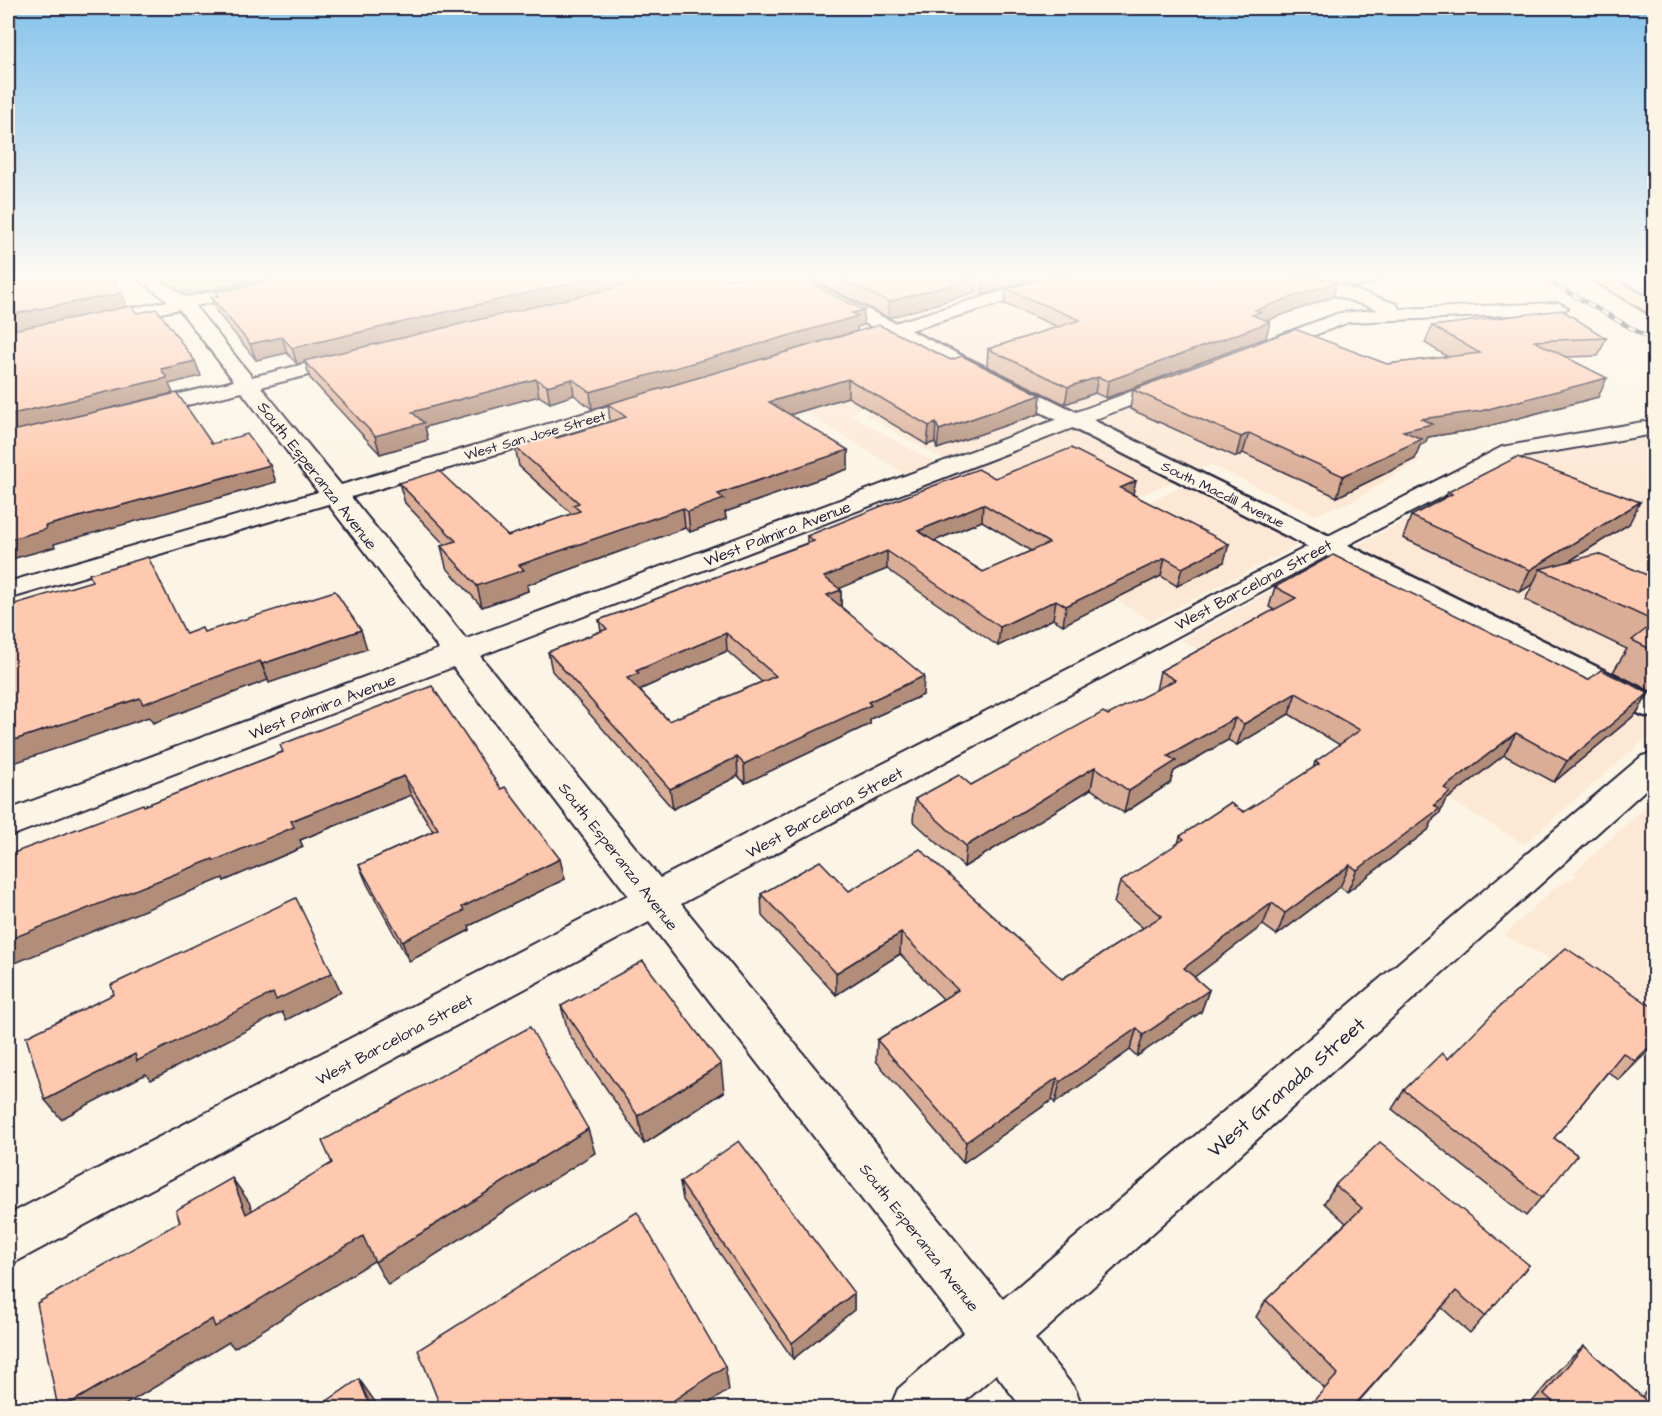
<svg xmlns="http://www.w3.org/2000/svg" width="1662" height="1416" font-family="'Architects Daughter',sans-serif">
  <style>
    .built { fill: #fde8d5 }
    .green { fill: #bfd287; stroke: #707a61; stroke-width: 1.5 }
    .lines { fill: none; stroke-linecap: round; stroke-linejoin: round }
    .street-casing { stroke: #22223b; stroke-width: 4 }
    .secondary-casing { stroke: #22223b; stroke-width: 5 }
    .highway-casing { stroke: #22223b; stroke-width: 5 }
    .street { fill: #fcf5e5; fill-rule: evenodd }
    .secondary { fill: #fcf5e5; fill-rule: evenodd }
    .highway { fill: #fbddab; fill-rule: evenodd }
    .rail-casing { stroke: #22223b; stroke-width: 4.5 }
    .rail { stroke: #fcf5e5; stroke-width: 3; stroke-dasharray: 8; stroke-linecap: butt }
    .wall { fill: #daad96; stroke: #22223b; stroke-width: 1.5; fill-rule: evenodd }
    .shaded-wall { fill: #b28d7a; stroke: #22223b; stroke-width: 1.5 }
    .building { fill: #fec9af; stroke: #22223b; stroke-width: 1.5; fill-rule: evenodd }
    .labels { text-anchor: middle; stroke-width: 4.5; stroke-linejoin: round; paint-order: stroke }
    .far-street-label { font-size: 14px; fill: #22223b; stroke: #fcf5e5 }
    .street-label { font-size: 16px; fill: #22223b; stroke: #fcf5e5 }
    .near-street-label { font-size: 20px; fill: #22223b; stroke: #fcf5e5 }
  </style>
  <rect width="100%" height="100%" fill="#fcf5e5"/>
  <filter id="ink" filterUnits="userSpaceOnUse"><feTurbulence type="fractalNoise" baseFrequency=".0167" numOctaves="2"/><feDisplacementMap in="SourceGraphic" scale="12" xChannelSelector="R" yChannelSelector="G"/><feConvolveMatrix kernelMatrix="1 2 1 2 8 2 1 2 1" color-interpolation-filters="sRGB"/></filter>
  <g filter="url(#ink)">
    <g class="built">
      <polygon points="804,279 996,279 1016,287 893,323"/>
      <polygon points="1033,294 1201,363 1072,411 908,331"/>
      <polygon points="891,336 1054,418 1050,420 970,379 954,377 854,411 852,414 855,417 935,463 905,474 752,378"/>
      <polygon points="1217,375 1421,459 1357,499 1315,515 1211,465 1063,528 864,414 962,381 1064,434"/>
      <polygon points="1654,436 1654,697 1352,548 1524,459"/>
      <polygon points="956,475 1054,532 1074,534 1187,485 1302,543 1151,621 925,487"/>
      <polygon points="1332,558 1654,720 1654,732 1524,844 1181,640"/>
      <polygon points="1654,799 1654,1013 1504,935 1553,889 1577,876 1573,873"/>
    </g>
    <polygon class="green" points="151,279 259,279 196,292 167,293"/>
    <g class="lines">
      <defs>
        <g id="street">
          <polygon points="138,279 159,279 186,297 276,279 310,279 301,284 195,306 252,377 349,353 356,355 359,359 356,363 261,387 341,485 643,396 659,396 662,401 659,406 351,497 466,639 1165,379 1179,379 1182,383 1179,387 480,656 660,878 1502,447 1654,420 1654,434 1516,458 1336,551 681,904 1003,1299 1642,756 1654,753 1654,782 1035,1339 1075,1389 1083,1408 1022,1408 996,1374 957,1408 890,1408 898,1389 964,1332 649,922 8,1266 8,1215 628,895 453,667 8,837 8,810 439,649 328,504 8,599 8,582 318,492 242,392 141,416 133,415 130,410 133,405 234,381 179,309 96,327 89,325 87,321 89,317 168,301"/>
          <polygon points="1045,279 1072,279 1069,283 867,343 853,343 850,339 853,335"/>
          <polygon points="1295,279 1321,279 1397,304 1399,309 1559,303 1568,308 1559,313 1349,322 1273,351 1259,351 1256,347 1259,343 1339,313 1379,310 1298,283"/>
        </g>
        <polygon id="secondary" points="782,279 805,279 1654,695 1654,718 1642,715 785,283"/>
        <polygon id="highway" points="1592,279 1614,279 1654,301 1654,314 1647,312"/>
      </defs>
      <use href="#street" class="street-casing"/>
      <use href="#secondary" class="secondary-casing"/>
      <use href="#highway" class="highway-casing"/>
      <use href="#street" class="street"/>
      <use href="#secondary" class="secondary"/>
      <use href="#highway" class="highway"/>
      <defs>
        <polyline id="rail" points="1545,279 1654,341"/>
      </defs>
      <use href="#rail" class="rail-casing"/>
      <use href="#rail" class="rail"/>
    </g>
    <g class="wall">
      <polygon points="313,279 863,325 857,327 857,331 1039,414 937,449 935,442 927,445 848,397 789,415 848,450 848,469 725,512 726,519 690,532 685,528 527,585 528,591 482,607 446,567 441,546 445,545 405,503 399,483 508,536 572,514 519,466 515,447 557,438 610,422 608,404 592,409 574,395 550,403 539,396 425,427 428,440 380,454 310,378 305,362 297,364 287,353 256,360 217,312 211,297 217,296 216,292"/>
      <polygon points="810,279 1037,279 982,295 976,292 889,318"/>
      <polygon points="1328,279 1385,279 1356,288"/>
      <polygon points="1337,282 1333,297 1266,321 1266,338 1106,398 1095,393 1065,404 987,366 988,349 1058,327 1005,304 1006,289"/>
      <polygon points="1432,326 1606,338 1598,356 1566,357 1598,397 1473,430 1428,437 1425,443 1420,445 1415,459 1337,497 1243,453 1236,457 1130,409 1133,390 1387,364 1448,357 1425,343"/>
      <path d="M995 478 1133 494 1224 562 1177 586 1161 576 1063 625 1053 619 998 646 887 569 839 588 841 590V607L923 695 870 719V724L745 783 738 776 673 809 552 671 548 652 601 631 599 620 807 543V536ZM982 521 1031 551 983 572 934 541ZM727 651 762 682 669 721 641 692V689Z"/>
      <polygon points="1448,492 1629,524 1568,562 1654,578 1654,693 1613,672 1627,649 1525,600 1533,584 1520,592 1403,538 1411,516 1445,498"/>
      <polygon points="1275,587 1588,680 1649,693 1636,714 1554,782 1504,755 1445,801 1439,814 1434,818 1428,830 1347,892 1340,887 1277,935 1263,925 1194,977 1209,990 1201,1012 1137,1056 1130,1050 1055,1103 1052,1100 963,1163 876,1061 877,1040 943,999 900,954 836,995 762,916 761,894 849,891 1062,979 1143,928 1114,903 1120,882 1178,844 1180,836 1244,812 1313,769 1315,762 1340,745 1289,714 1237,745 1228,740 1174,771 1170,783 1124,813 1091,789 964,867 913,821 915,799 971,785 1156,691 1160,671 1274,610 1269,607"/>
      <polygon points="282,752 501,789 565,879 469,926 470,930 409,961 367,884 359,865 433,831 411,795 300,840 303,847 224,881 223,878 144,806"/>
      <polygon points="561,1006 724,1092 644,1144 569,1034"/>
      <polygon points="1654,1045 1619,1080 1608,1072 1554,1138 1577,1155 1526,1216 1392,1109 1404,1090"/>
      <polygon points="680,1182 854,1293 854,1310 793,1359 683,1200"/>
      <polygon points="1335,1185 1529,1265 1470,1333 1442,1308 1325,1389 1256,1317 1266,1300 1346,1223 1324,1203"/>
      <polygon points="1584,1346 1642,1397 1654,1379 1654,1408 1527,1408 1562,1366"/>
    </g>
    <g class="shaded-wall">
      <polygon points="588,279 652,279 297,364 292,348"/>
      <polygon points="971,279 977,279 976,292 889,318 889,302"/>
      <polygon points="988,279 1037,279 982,295 984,280"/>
      <polygon points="1359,279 1385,279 1356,288"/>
      <polygon points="1337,282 1333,297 1259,323 1270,322 1266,338 1106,398 1108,381 1252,315 1255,310"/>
      <polygon points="122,293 127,307 8,332 8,315"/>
      <polygon points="864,310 863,325 857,327 857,331 592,409 590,392"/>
      <polygon points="282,337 287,353 256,360 250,344"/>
      <polygon points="195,361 201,376 169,384 173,393 8,433 8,415 161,369"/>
      <polygon points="1098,377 1095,393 1065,404 1068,387"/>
      <polygon points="1607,378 1598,397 1473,430 1428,437 1425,443 1420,445 1415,459 1337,497 1343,476 1403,431 1421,419"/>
      <polygon points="536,379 539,396 425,427 428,440 380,454 375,436 412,412"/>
      <polygon points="572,379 574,395 550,403 547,386"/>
      <polygon points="848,379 848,397 769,421 769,402"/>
      <polygon points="1041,395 1039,414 937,449 939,430"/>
      <polygon points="936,423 935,442 927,445 929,426"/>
      <polygon points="1249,433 1243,453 1236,457 1241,437"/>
      <polygon points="848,450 848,469 725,512 726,519 690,532 688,512 718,494"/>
      <polygon points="270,465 276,482 54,544 55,547 8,560 8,540 45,526"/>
      <polygon points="1136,481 1132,498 1120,488"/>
      <polygon points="1640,502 1629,524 1550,573 1540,569 1533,584 1520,592 1530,570"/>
      <polygon points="983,504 982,521 917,548 918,531"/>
      <polygon points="683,508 685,528 527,585 528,591 482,607 477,586 519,565"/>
      <polygon points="1229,544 1224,562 1177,586 1182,568"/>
      <polygon points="887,551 887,569 824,595 824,577"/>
      <polygon points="1165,558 1161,576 1063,625 1066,606"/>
      <polygon points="1654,585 1654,591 1649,589"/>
      <polygon points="841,590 841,608 827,595"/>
      <polygon points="1056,600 1053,619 998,646 1000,627"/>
      <polygon points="361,630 367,649 269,683 262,664"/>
      <polygon points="726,633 727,651 641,689 642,692 630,697 627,678 636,671"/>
      <polygon points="260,661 268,680 153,723 149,717 8,765 8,742 140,698"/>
      <polygon points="924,676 923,695 870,719 870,724 745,783 744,764 868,702"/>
      <polygon points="1296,693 1289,714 1237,745 1244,724"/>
      <polygon points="1649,693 1636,714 1554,782 1567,761"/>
      <polygon points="1235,718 1228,740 1174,771 1170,783 1124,813 1129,791 1168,756"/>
      <polygon points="1516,733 1504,755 1445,801 1439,814 1434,818 1428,830 1347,892 1357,870 1444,788"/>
      <polygon points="737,757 738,776 673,809 670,789"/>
      <polygon points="1095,767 1091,789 964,867 966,846"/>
      <polygon points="404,776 411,795 300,840 303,847 224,881 223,878 8,966 8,940 291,821"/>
      <polygon points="560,859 565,879 469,926 470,930 409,961 402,941 462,907"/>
      <polygon points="1350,865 1340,887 1277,935 1285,913"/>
      <polygon points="1272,903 1263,925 1177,990 1184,968"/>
      <polygon points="901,933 900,954 836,995 836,973"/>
      <polygon points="332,973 341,992 286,1020 282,1012 151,1080 146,1074 61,1119 45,1100 135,1054 273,993"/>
      <polygon points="1209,990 1201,1012 1137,1056 1143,1035"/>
      <polygon points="1137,1028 1130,1050 1055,1103 1060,1082"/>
      <polygon points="1654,1042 1654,1045 1619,1080 1635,1061"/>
      <polygon points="721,1064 724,1092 644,1144 638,1116"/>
      <polygon points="1057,1078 1052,1100 963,1163 966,1142"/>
      <polygon points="588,1129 595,1153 388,1285 375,1262"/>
      <polygon points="232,1178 249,1202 263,1237 246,1214"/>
      <polygon points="363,1236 377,1259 234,1348 229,1342 120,1408 62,1408 212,1319"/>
      <polygon points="1456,1291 1353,1408 1352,1408"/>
      <polygon points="854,1293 854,1310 793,1359 792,1343"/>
      <polygon points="8,1355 17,1408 8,1408"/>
      <polygon points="725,1366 729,1390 702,1408 662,1408"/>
      <polygon points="359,1379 376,1403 378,1408 371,1408"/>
    </g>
    <g class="building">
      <polygon points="8,279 111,279 122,293 8,315"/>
      <polygon points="283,279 588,279 292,348 282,337 250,344 211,297 219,296 216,292"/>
      <polygon points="652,279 801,279 864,310 852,313 858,316 590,392 572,379 547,386 536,379 412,412 424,423 375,436 304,361"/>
      <polygon points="840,279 971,279 889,302"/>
      <polygon points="1042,279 1327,279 1337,282 1255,310 1261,312 1252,315 1270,322 1108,381 1098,377 1068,387 988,349 1080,320 1006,289"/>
      <polygon points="131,306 137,313 157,309 195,361 161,369 167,378 8,415 8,331"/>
      <polygon points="1562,310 1606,338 1534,341 1607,378 1481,411 1421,419 1432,424 1403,431 1422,439 1343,476 1249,433 1241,437 1133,390 1295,329 1387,364 1480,353 1432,326"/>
      <polygon points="879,325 951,360 962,356 1041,395 939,430 936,423 929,426 848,379 769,402 848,450 718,494 724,499 688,512 683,508 519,565 524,570 477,586 441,546 456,541 399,483 439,471 508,536 580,511 573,505 579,503 515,447 552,435 557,438 626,417 608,404"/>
      <polygon points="177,393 212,444 247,434 270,465 45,526 46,529 8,540 8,432"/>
      <path d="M1071 448 1136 481 1120 488 1229 544 1182 568 1165 558 1066 606 1056 600 1000 627 887 551 824 577 841 590 827 595 924 676 868 702 871 705 744 764 737 757 670 789 548 652 607 629 599 620 814 541 807 536 904 497 978 469 995 478ZM983 504 1049 543 983 572 918 531ZM726 633 776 676 669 721 627 678 639 673 636 671Z"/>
      <polygon points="1517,457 1640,502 1530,570 1411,516 1452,494 1448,492"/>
      <polygon points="1598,554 1654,578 1654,585 1649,589 1654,591 1654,621 1540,569"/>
      <polygon points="1333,555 1588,680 1601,670 1649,693 1567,761 1516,733 1444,788 1450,792 1434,805 1439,809 1357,870 1350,865 1285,913 1272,903 1184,968 1209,990 1143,1035 1137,1028 1060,1082 1057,1078 966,1142 877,1040 958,990 901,933 836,973 761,894 820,861 849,891 920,849 1062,979 1162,916 1120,882 1184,839 1180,836 1230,803 1244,812 1319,764 1315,762 1360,730 1296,693 1244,724 1235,718 1168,756 1176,761 1129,791 1095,767 966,846 915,799 959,775 971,785 1103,712 1108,715 1175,680 1160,671 1296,598 1275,587"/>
      <polygon points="148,557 186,634 202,628 204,632 335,591 361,630 262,664 260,661 143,704 140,698 8,742 8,606 92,581 89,574"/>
      <polygon points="1654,623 1654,651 1632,640"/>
      <polygon points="432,686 501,789 505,787 560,859 462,907 464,911 402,941 359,865 438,829 404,776 291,821 294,827 214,861 213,859 8,940 8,855 143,804 144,806 283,752 280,745"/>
      <polygon points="296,898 332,973 276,1000 273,993 137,1061 135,1054 45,1100 26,1037 114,994 111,985"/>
      <polygon points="1566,948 1654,1008 1654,1042 1635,1061 1623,1053 1554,1138 1577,1155 1542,1198 1404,1090 1442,1053 1448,1059 1498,1008"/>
      <polygon points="643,961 721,1064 638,1116 561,1006"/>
      <polygon points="530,1027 588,1129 375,1262 363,1236 215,1327 212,1319 62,1408 58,1408 37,1303 180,1222 176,1210 232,1178 246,1214 332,1163 322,1141"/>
      <polygon points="739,1141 854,1293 792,1343 680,1182"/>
      <polygon points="1380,1142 1529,1265 1485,1316 1456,1291 1352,1408 1307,1408 1338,1374 1266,1300 1362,1208 1335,1185"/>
      <polygon points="637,1212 725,1366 662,1408 441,1408 418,1350"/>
      <polygon points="1584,1346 1649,1403 1654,1395 1654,1408 1560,1408 1544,1394"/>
      <polygon points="359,1379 371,1408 317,1408"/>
    </g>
  </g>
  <linearGradient id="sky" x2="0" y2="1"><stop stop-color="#85c3ec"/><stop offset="0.58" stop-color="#fefaf3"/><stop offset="1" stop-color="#fefaf3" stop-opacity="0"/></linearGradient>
  <rect width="1662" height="477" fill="url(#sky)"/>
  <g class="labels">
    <g class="far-street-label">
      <text transform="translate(535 435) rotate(-16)" y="5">West San Jose Street</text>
      <text transform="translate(1223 494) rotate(26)" y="5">South Macdill Avenue</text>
    </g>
    <g class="street-label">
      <text transform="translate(318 475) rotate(52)" y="6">South Esperanza Avenue</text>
      <text transform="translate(777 533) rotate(-21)" y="6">West Palmira Avenue</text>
      <text transform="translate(1253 584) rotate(-28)" y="6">West Barcelona Street</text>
      <text transform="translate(322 706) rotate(-21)" y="6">West Palmira Avenue</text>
      <text transform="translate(824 812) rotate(-28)" y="6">West Barcelona Street</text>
      <text transform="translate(619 856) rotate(52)" y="6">South Esperanza Avenue</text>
      <text transform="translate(394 1039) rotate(-28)" y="6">West Barcelona Street</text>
      <text transform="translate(920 1237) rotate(52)" y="6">South Esperanza Avenue</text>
    </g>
    <g class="near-street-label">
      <text transform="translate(1286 1087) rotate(-41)" y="7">West Granada Street</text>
    </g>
  </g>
  <rect width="1662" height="1416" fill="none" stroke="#fcf5e5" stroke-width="30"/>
  <rect x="15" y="15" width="1632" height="1386" fill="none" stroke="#22223b" stroke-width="2" filter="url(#ink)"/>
</svg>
